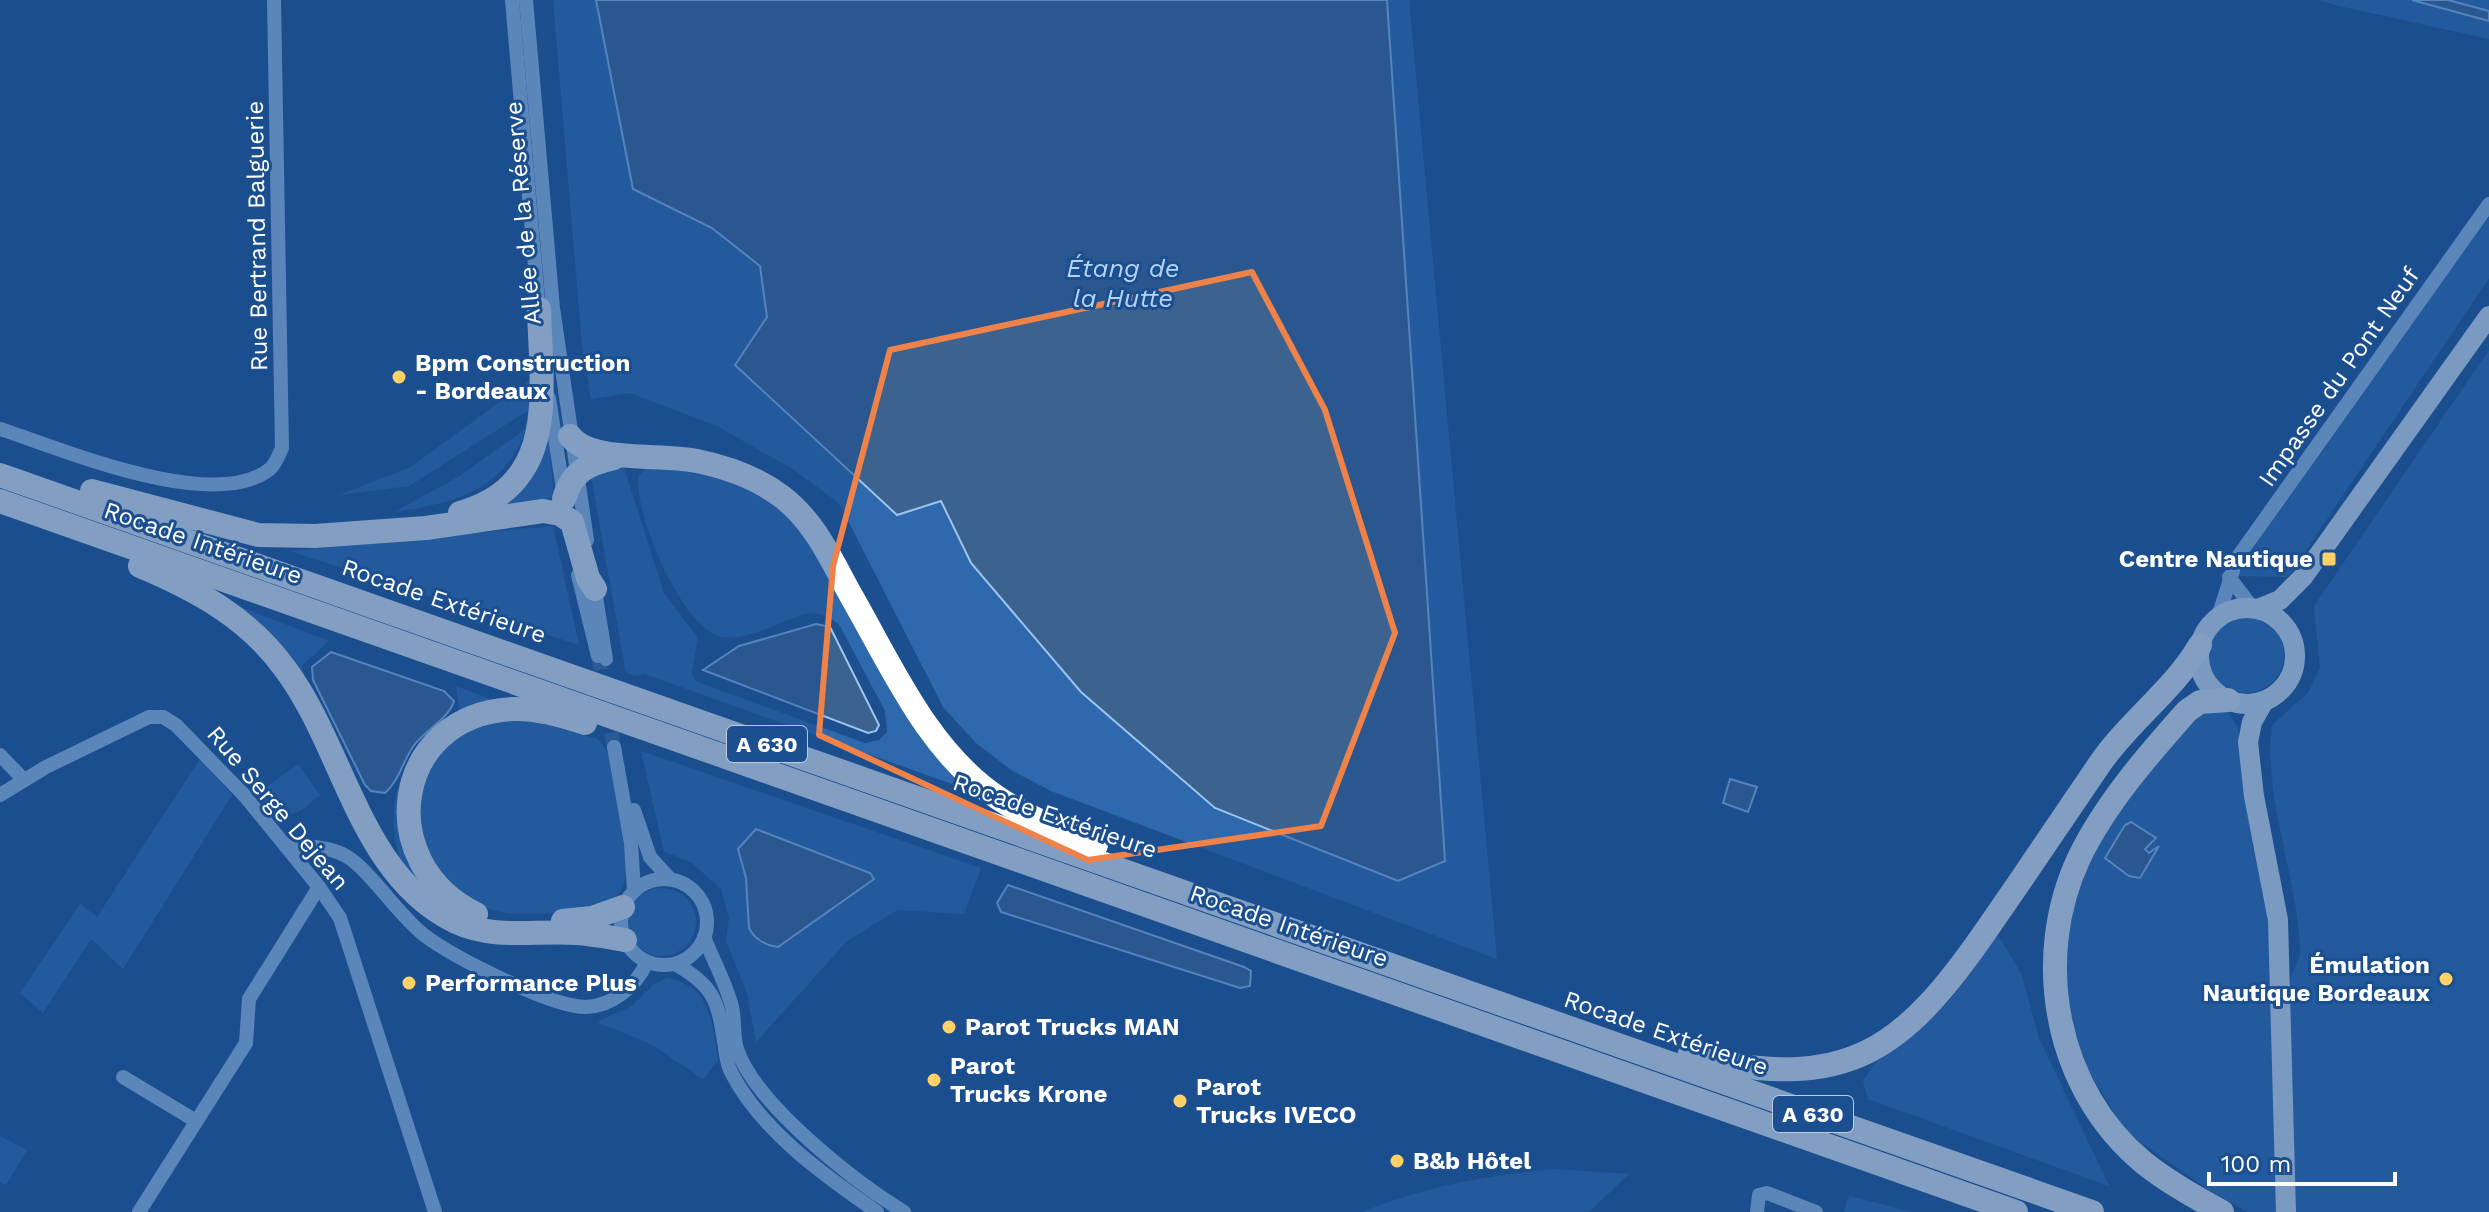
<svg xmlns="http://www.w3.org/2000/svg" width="2489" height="1212" font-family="'Work Sans',sans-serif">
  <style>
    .green { fill: #2e69ad }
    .water { fill: #3c6290; stroke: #9cc4f0; stroke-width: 2 }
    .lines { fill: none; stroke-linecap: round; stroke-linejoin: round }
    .minor-tunnel { stroke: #3d69a0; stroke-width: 14; stroke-dasharray: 14 7; stroke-linecap: butt }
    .minor { stroke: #a9c9ee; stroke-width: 14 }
    .major { stroke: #f0f6ff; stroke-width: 20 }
    .highway { stroke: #fff; stroke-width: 24 }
    .marked { fill: none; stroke: #ee8249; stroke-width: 6; stroke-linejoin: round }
    .poi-dot { fill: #ffd166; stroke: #1b4f8f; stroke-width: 3 }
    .labels { text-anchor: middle; stroke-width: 6; stroke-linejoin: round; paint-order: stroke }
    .shield { fill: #1b4f8f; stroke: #bbcadd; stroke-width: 2 }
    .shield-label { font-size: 22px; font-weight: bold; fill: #fff }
    .street-label { font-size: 24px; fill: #fff; stroke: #1b4f8f }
    .poi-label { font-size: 24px; font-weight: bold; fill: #fff; stroke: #1b4f8f; text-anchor: start }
    .water-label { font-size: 26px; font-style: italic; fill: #b5d3f5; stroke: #1b4f8f }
  </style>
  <rect width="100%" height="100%" fill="#1b4f8f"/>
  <g class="green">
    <polygon points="553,0 596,0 633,189 712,228 760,266 767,317 735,365 941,501 971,563 1445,861 1387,0 1409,0 1497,959 1051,791 1011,770 976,743 943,707 839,503 791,468 717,426 630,393 591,399 582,345"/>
    <polygon points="2319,0 2489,0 2489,39 2335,5"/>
    <polygon points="2489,217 2489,278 2288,577 2238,576 2267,525"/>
    <path d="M2489 350V1212H2248L2215 1194 2127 1133 2078 1054 2061 979 2075 883 2141 776 2204 709 2228 712 2238 728 2245 798 2262 872 2291 1061C2291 1036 2286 1005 2290 980 2292 970 2300 962 2300 951 2298 876 2263 800 2272 725L2308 693 2320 668 2314 606Z"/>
    <polygon points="530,380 530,409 409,486 339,495 411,467"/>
    <path d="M527 428C504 491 454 503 394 512L458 477Z"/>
    <polygon points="548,430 554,497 492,510"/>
    <path d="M652 464 731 477 795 515 977 793 645 674 635 676 626 673 590 471 624 468 664 593 698 638 692 673 695 681 865 743 879 740 887 732 885 711 840 626C829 615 819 612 804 614 780 622 746 641 722 637 682 629 632 510 639 475Z"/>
    <polygon points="553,526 579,645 290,551"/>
    <polygon points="230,603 329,641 302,665 304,677"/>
    <circle cx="2246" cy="655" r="38"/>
    <path d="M456 686 498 702 415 761 417 874 414 886C390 855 385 795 411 761 425 743 444 728 460 712Z"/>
    <path d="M522 718 598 739 608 753C614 788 635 851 624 884 615 907 589 910 568 912 544 913 513 917 490 909 415 882 388 777 463 732 481 722 502 720 522 718Z"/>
    <polygon points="641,751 981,868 964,914 897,910 846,942 756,1042 747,993 726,941 729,918 721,889 692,863 664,851"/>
    <polygon points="200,759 232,795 123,969 91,939 43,1013 20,993 80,904 97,917"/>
    <polygon points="298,764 320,795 300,811 276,819 256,794"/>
    <circle cx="662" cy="922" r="34"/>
    <polygon points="1998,935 2021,973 2039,1038 2109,1186 1868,1099 1863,1081 1875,1063 1947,1004"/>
    <path d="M667 978C711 986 712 1022 718 1060L703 1079 651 1044 597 1022 632 1006 653 985Z"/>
    <polygon points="0,1136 27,1150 6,1185 0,1182"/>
    <path d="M1553 1169 1629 1174 1589 1212H1362C1429 1185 1481 1177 1553 1169Z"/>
    <polygon points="1849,1196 1912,1212 1844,1212"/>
  </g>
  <g class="water">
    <polygon points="596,0 1387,0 1445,861 1398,881 1215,808 1081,692 971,563 941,501 897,515 735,365 767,317 760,266 712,228 633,189"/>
    <polygon points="2412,0 2448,0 2489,11 2489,21"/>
    <polygon points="816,624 830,627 879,725 876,731 868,733 703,670 739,646"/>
    <path d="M331 652 444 691 454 701C450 717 426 730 415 744 403 759 400 780 385 793L371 791 365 785 313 680 312 667Z"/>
    <polygon points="1730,779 1757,787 1748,812 1723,803"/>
    <polygon points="2131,822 2156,838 2145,849 2149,853 2159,846 2140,878 2129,876 2105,858 2125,825"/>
    <path d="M756 829 870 873 874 879 778 947C767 946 754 939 749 928L746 878 738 849Z"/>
    <polygon points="1008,885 1244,967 1251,971 1250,986 1240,988 1001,912 997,903"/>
  </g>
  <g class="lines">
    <g class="minor-tunnel">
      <polyline points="598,656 604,691"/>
      <polyline points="608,712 614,747"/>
    </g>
    <g class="minor">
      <polyline points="512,0 539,313"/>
      <polyline points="526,0 553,308 587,540"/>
      <polyline points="549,398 564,496"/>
      <path d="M0 429C62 449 213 514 270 469 275 465 279 455 282 448L274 0"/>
      <polyline points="578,575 598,656"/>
      <polyline points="2229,577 2252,607"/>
      <polyline points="594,584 606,659"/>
      <polyline points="2218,617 2237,558 2489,204"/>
      <polyline points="614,747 631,843 634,891"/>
      <polyline points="0,755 24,780"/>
      <polyline points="0,795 46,767 149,717 163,717 176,725 244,795 319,887 340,918 435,1212"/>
      <polyline points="634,810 650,857 670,879"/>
      <path d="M286 846C305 846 329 846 346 856 369 869 398 915 424 935 453 957 551 1007 586 1007 613 1006 636 986 647 962"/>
      <circle cx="664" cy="922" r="43"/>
      <path d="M704 937C713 960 726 983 732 1007 735 1020 733 1036 737 1049 756 1105 855 1182 904 1212"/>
      <path d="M675 964C713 985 718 1000 724 1042 726 1052 726 1063 731 1072 761 1131 825 1176 877 1212"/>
      <polyline points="123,1077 196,1121"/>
      <polyline points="139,1212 246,1043 249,999 319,887"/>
      <polyline points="1757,1212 1759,1195 1767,1193 1816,1212"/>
    </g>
    <g class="major">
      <circle cx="2247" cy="656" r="48"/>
      <polyline points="2258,609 2280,600 2303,577 2489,316"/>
      <polyline points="2264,701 2252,722 2248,742 2254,796 2278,920 2286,1212"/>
    </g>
    <g class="highway">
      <path d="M570 436C591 464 663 453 697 461 726 467 757 478 781 496 816 522 832 562 853 599 893 669 929 752 998 798 1028 818 1063 831 1096 845"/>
      <polyline points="0,475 2092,1212"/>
      <polyline points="92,491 258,535 315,536 426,528 543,511 560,514 572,522 588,578 595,589"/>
      <path d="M564 499C572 471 588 464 614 458"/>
      <polyline points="0,501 2016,1212"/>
      <path d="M460 513C560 485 541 391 539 309"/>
      <path d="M140 566C197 590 249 618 286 670 345 750 360 876 456 922 494 940 537 930 576 933 593 934 609 937 625 940"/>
      <path d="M476 914C371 863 393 714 513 709 537 708 562 716 585 723"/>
      <polyline points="563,921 592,918 623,907"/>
      <path d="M1689 1056C1849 1094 1904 1051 1992 922 2028 870 2063 818 2099 765 2128 722 2174 690 2200 645"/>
      <path d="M2222 1212C2195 1197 2168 1182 2144 1163 2056 1091 2031 960 2079 858 2105 804 2148 755 2187 711L2200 702 2228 700"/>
    </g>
  </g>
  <path d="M0 0H2489V1212H0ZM1252 272 1325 410 1395 633 1321 826 1088 860 819 735 833 566 890 350Z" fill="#1b4f8f" fill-opacity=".55" fill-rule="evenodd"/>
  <path class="marked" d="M1252 272 1325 410 1395 633 1321 826 1088 860 819 735 833 566 890 350Z"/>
  <g class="poi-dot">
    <circle cx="399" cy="377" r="8"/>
    <rect x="2321" y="551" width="16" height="16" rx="4"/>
    <circle cx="2446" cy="979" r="8"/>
    <circle cx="409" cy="983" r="8"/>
    <circle cx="949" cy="1027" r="8"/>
    <circle cx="934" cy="1080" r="8"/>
    <circle cx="1180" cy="1101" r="8"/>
    <circle cx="1397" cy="1161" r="8"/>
  </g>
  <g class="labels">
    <g class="shield">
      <rect x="727" y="726" width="80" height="36" rx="6"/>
      <rect x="1773" y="1096" width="80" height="36" rx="6"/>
    </g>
    <g class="shield-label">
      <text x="767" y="752">A 630</text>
      <text x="1813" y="1122">A 630</text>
    </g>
    <g class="street-label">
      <text transform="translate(523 213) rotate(-95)" y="8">Allée de la Réserve</text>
      <text transform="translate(257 236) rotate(-91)" y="8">Rue Bertrand Balguerie</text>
      <text transform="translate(2339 377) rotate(-55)" y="8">Impasse du Pont Neuf</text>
      <text transform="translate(203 543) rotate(19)" y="8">Rocade Intérieure</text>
      <text transform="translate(444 601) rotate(19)" y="8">Rocade Extérieure</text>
      <text transform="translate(278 808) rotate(50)" y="8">Rue Serge Dejean</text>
      <text transform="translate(1055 816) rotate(19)" y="8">Rocade Extérieure</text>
      <text transform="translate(1289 926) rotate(19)" y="8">Rocade Intérieure</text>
      <text transform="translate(1666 1033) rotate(19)" y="8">Rocade Extérieure</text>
    </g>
    <g class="poi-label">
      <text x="415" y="371">Bpm Construction<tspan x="415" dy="28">- Bordeaux</tspan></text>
      <text x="2313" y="567" text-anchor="end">Centre Nautique</text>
      <text x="2430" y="973" text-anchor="end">Émulation<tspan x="2430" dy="28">Nautique Bordeaux</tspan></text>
      <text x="425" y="991">Performance Plus</text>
      <text x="965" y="1035">Parot Trucks MAN</text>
      <text x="950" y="1074">Parot<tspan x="950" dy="28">Trucks Krone</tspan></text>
      <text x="1196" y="1095">Parot<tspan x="1196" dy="28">Trucks IVECO</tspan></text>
      <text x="1413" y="1169">B&amp;b Hôtel</text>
    </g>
    <g class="water-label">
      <text x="1123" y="277">Étang de<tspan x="1123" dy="30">la Hutte</tspan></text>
    </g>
  </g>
  <path d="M2209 1172v12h186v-12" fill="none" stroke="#ffffff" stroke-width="4"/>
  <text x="2221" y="1172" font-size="24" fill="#ffffff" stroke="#1b4f8f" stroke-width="6" paint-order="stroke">100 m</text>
</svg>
